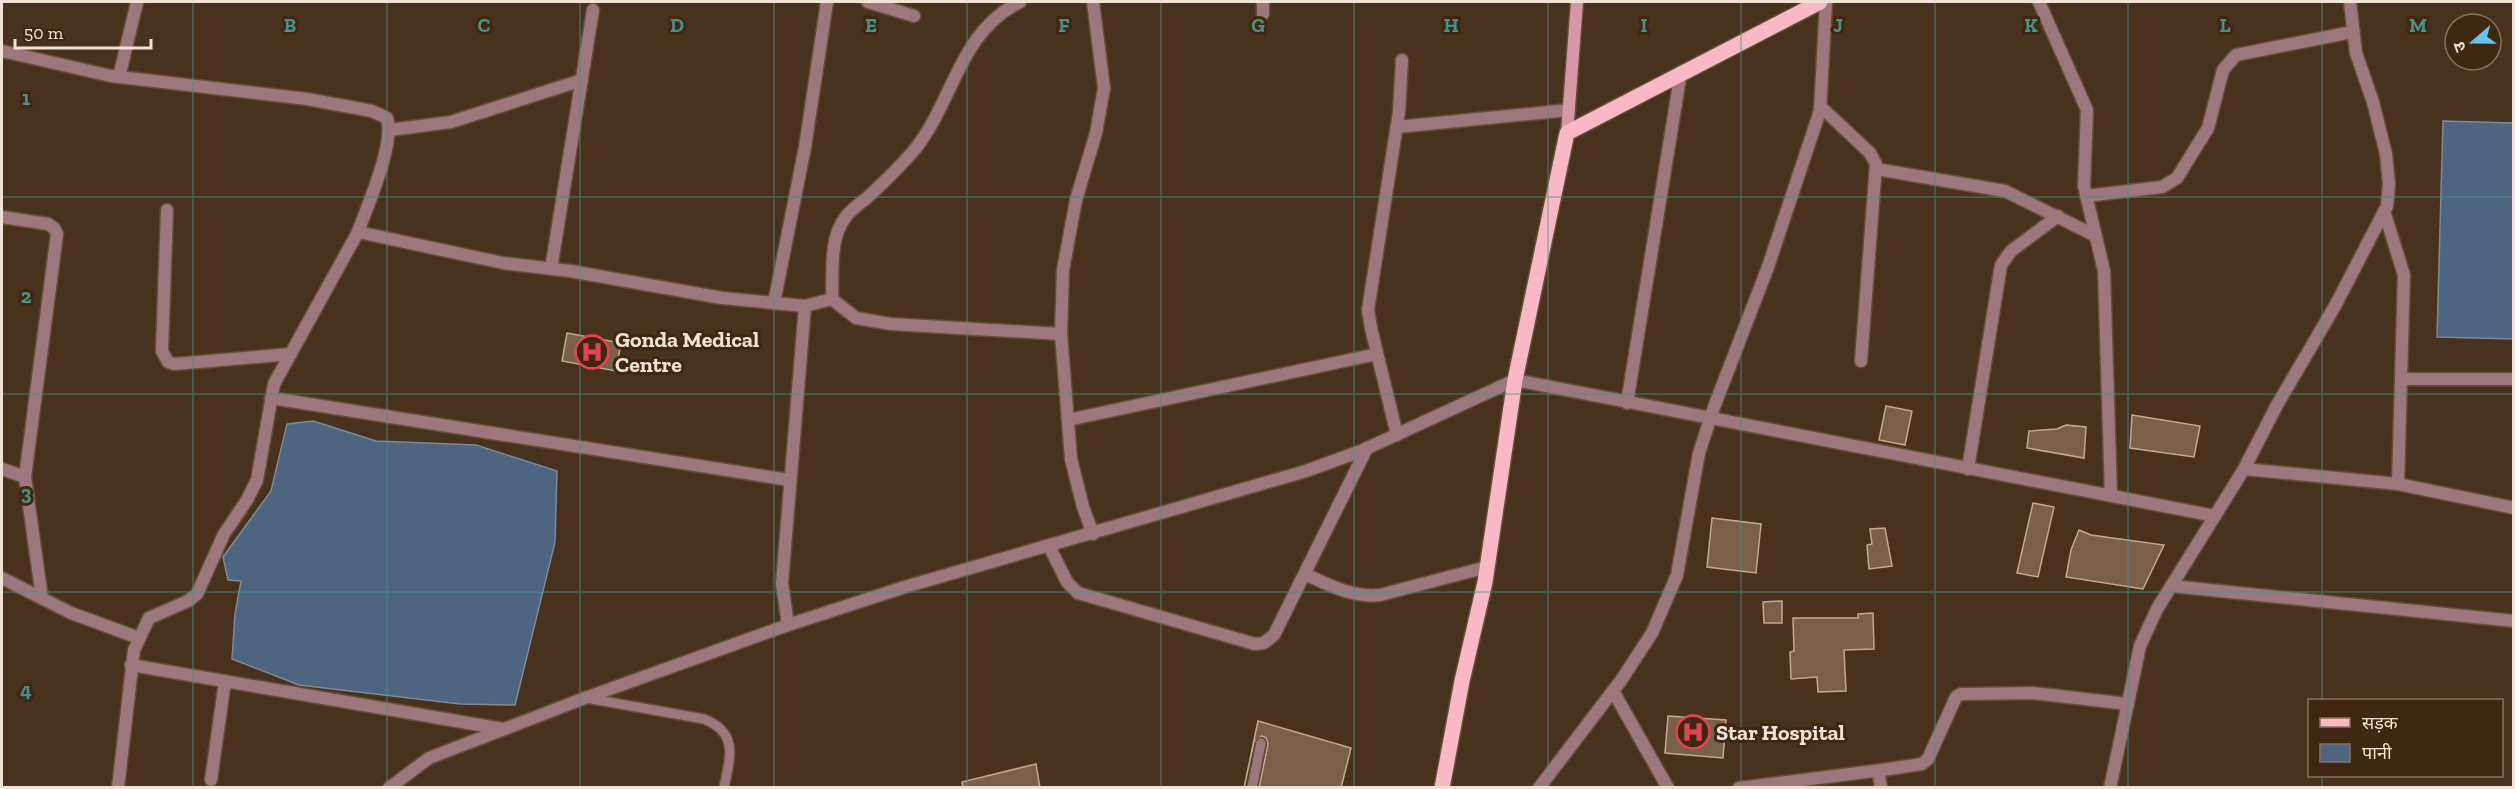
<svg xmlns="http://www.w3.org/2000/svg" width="2515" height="789" font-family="'Zilla Slab','Noto Sans Devanagari',serif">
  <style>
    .water { fill: #4d6580; stroke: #7e8a9a; stroke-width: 1.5 }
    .building { fill: #7a6049; stroke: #c5a88f; stroke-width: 1.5 }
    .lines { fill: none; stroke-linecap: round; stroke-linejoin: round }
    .service-casing { stroke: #644e3a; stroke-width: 12 }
    .minor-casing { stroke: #644e3a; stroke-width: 15 }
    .tertiary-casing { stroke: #644e3a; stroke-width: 15 }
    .secondary-casing { stroke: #644e3a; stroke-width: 15 }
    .primary-casing { stroke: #644e3a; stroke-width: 18 }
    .service { stroke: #9d767e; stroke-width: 9 }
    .minor { stroke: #9d767e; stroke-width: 12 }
    .tertiary { stroke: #9d767e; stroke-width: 12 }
    .secondary { stroke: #d698a6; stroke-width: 12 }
    .primary { stroke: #f8b8c6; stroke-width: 15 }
    .grid { fill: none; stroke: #489188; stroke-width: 1.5; stroke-opacity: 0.55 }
    .labels { text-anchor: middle; stroke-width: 6; stroke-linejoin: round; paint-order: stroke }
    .poi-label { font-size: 22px; font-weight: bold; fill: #f2e2d5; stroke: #3f2712; text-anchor: start }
    .grid-label { font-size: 20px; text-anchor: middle; font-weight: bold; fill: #489188; stroke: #3f2712; stroke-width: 6; stroke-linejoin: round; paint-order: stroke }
  </style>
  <rect width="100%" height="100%" fill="#49321d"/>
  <g class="water">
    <polygon points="2443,121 2513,123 2513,339 2437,337"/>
    <polygon points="313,421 376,441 476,445 557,471 555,542 515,705 460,704 299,685 232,659 235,614 241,581 228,580 223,557 271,491 287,424"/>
  </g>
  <g class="building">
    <polygon points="567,333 621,343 616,371 562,361"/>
    <polygon points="1886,406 1912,411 1905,445 1879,440"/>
    <polygon points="2132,415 2200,426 2194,457 2130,448"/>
    <polygon points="2066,425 2086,427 2084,458 2027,448 2029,431 2057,429"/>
    <polygon points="2033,503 2054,507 2038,577 2017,573"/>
    <polygon points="1712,518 1761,524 1756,573 1707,567"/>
    <polygon points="1885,528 1892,566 1869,569 1867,545 1872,544 1870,529"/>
    <polygon points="2079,530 2091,535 2164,545 2143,589 2066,577 2071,550"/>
    <polygon points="1782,601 1782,623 1764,623 1763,602"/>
    <polygon points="1873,613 1874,649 1844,650 1846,691 1818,692 1817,677 1791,679 1790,652 1794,651 1793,618 1858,618 1858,614"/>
    <polygon points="1668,716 1726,720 1723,758 1665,753"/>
    <polygon points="1258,721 1351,748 1341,788 1259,788 1268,744 1266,738 1262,736 1254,742 1244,788"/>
    <polygon points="1036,764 1040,788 963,788 962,782"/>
  </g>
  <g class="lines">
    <defs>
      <g id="service">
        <path d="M586 698 704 719C739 733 730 757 724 788"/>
        <polyline points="1252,788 1261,743"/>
      </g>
      <g id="minor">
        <polyline points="868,2 914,16"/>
        <polyline points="1263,2 1263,14"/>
        <polyline points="2039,2 2087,110 2084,186 2104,271 2111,496"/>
        <polyline points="119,77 137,2"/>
        <polyline points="1820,106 1870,153 1876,164 1861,361"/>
        <polyline points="1397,127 1569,110"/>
        <polyline points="390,130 451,122 582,80"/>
        <polyline points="1876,169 2005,191 2096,236"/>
        <polyline points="2086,196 2162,187 2177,178 2208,128 2223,70 2236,55 2352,32"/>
        <polyline points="167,210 162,351 168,362 175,364 291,354"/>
        <polyline points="2384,211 2404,275 2401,379 2514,379"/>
        <polyline points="2,217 48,224 54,228 57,234 25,477 42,598"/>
        <polyline points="551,269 593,10"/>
        <polyline points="832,299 856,318 891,324 1061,334"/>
        <polyline points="774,303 805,147 827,2"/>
        <polyline points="1515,380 2215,516"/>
        <polyline points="271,398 789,480"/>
        <polyline points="1627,403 1681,72"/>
        <polyline points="1068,420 1377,354"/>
        <polyline points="1397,435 1371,328 1368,310 1399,112 1402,60"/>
        <polyline points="2,469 25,477"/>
        <polyline points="1968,469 2001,265 2011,251 2058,216"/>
        <polyline points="2244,469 2398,484 2514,508"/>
        <polyline points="2398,484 2401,379"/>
        <polyline points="1093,534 1083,507 1071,459 1061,334 1063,270 1076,200 1096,133 1104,88 1093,2"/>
        <polyline points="1049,546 1067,582 1078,593 1255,644 1264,643 1274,635 1367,448"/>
        <path d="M1305 574C1329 585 1353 598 1380 595L1487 567"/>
        <polyline points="2,578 71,613 139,638"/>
        <polyline points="2171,586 2514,621"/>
        <polyline points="131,665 503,729"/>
        <polyline points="1613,691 1668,788"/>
        <polyline points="211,780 225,681"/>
        <polyline points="118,788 134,650 149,618 188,601 197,594 224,534 247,500 257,480 274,384 358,232"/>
        <polyline points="1539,788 1622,679 1652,633 1677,575 1699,453 1714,407 1768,267 1820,111 1826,2"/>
        <polyline points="1739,788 1882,770"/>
        <polyline points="1881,788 1879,776 1882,770 1922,764 1928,759 1956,697 1961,694 2033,693 2128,704"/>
      </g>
      <g id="tertiary">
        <path d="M2 51 111 76 307 99 372 111 387 118C395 144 368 204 358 232L503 263 570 271 722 298 805 306 832 299C833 274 829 239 845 218 850 210 861 203 868 197 885 181 902 165 916 148 954 99 960 31 1020 2"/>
        <polyline points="788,625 782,583 805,306"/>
        <polyline points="389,788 429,758 585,698 788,625 908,586 1306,471 1361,451 1515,380"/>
        <polyline points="2110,788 2140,646 2157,609 2244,469 2277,405 2335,306 2387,206 2389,184 2386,154 2373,102 2356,53 2350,2"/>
      </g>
      <polyline id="secondary" points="1567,133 1577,2"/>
      <polyline id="primary" points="1442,788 1462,681 1485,582 1515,380 1567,133 1820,2"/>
    </defs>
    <use href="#service" class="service-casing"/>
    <use href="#minor" class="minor-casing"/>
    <use href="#tertiary" class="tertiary-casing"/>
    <use href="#secondary" class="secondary-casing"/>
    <use href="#primary" class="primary-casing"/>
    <use href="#service" class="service"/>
    <use href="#minor" class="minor"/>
    <use href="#tertiary" class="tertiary"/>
    <use href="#secondary" class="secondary"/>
    <use href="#primary" class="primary"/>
  </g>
  <path class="grid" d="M193 2V788M387 2V788M580 2V788M774 2V788M967 2V788M1161 2V788M1354 2V788M1548 2V788M1741 2V788M1935 2V788M2128 2V788M2322 2V700M2 197H2514M2 394H2514M2 592H2514M2322 776V788"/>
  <defs>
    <symbol id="hospital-ring" viewBox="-11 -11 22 22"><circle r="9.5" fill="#3f2712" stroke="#e0444e" stroke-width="1.5"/><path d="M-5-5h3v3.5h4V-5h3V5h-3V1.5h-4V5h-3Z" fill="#e0444e"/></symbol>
  </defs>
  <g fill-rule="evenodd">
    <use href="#hospital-ring" x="573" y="333" width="38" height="38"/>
    <use href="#hospital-ring" x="1674" y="713" width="38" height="38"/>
  </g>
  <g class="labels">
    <g class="poi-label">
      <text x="615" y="347">Gonda Medical<tspan x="615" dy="25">Centre</tspan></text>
      <text x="1716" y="740">Star Hospital</text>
    </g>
  </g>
  <g class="grid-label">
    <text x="290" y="32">B</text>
    <text x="484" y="32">C</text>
    <text x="677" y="32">D</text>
    <text x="871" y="32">E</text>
    <text x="1064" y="32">F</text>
    <text x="1258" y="32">G</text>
    <text x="1451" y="32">H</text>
    <text x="1644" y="32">I</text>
    <text x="1838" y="32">J</text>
    <text x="2031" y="32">K</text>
    <text x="2225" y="32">L</text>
    <text x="2418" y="32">M</text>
    <text x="26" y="105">1</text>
    <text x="26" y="303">2</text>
    <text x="26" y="500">3</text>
    <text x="26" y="697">4</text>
  </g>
  <rect width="2515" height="789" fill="none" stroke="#f2e2d5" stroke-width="6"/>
  <rect x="2308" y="699" width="195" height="78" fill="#3f2712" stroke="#877260" stroke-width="1.5"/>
  <rect x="2320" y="718" width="30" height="9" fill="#f8b8c6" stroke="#877260" stroke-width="1.5"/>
  <text x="2362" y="729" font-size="18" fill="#f2e2d5">सड़क</text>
  <rect x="2320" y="744" width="30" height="18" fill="#4d6580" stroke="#877260" stroke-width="1.5"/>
  <text x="2362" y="759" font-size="18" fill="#f2e2d5">पानी</text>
  <g transform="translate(2473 42) rotate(250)"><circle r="28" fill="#3f2712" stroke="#877260" stroke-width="1.5"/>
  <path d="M0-4.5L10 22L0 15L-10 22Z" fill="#66c4ef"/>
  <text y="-9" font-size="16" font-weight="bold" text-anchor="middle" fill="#f2e2d5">उ</text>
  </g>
  <path d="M15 39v9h136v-9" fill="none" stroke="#f2e2d5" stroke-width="3"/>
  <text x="24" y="39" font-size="18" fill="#f2e2d5" stroke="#3f2712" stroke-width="4.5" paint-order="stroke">50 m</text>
</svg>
